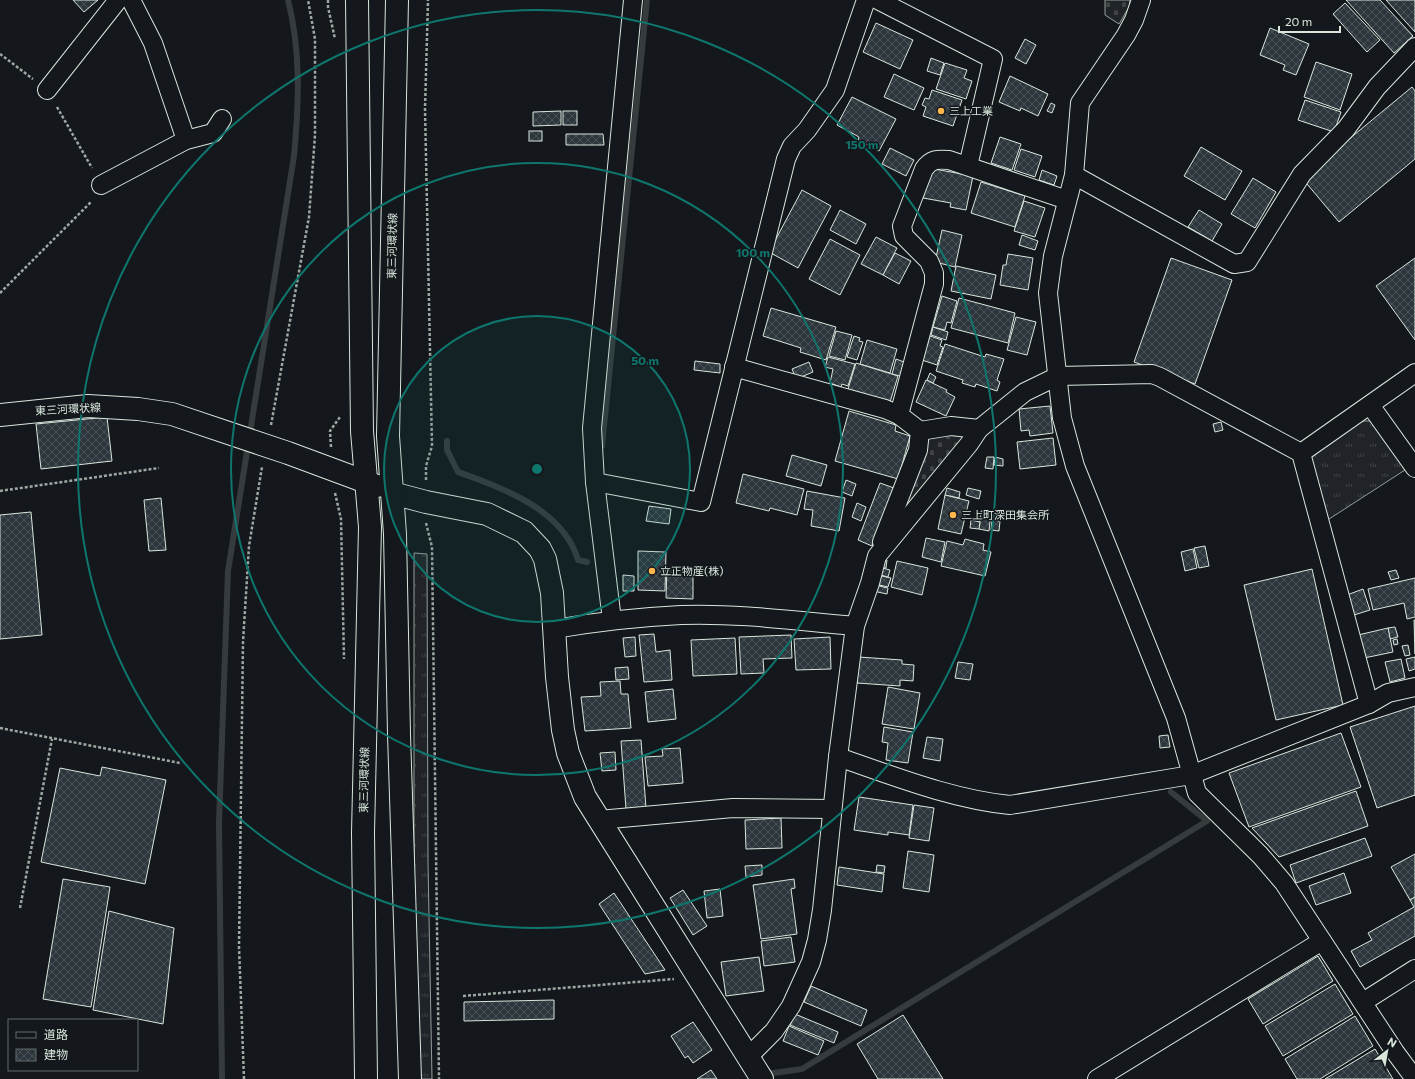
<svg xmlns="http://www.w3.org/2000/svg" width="1415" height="1079" font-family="Commissioner,'Noto Sans JP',sans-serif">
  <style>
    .grass { fill: url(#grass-tufts); stroke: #939e99 }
    .cemetery { fill: url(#cemetery-stones); stroke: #939e99 }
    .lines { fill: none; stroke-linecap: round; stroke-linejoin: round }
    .stream { stroke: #363b3e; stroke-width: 6 }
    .building { fill: url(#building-cross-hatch); stroke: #d8e6dc }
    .street-casing { stroke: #d8e6dc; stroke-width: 20 }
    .secondary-casing { stroke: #d8e6dc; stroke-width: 24 }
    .primary-casing { stroke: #d8e6dc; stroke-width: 24 }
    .path { stroke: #9da8a2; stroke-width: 2.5; stroke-dasharray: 3 2; stroke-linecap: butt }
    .street { stroke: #14181c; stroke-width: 18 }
    .secondary { stroke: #14181c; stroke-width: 22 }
    .primary { stroke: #14181c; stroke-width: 22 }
    .ring { fill: none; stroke: #0f766e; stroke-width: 2 }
    .poi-dot { fill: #ffb74d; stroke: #14181c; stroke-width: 1.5 }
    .labels { text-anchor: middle; stroke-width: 3; stroke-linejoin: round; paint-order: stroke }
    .poi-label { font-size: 11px; fill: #d8e6dc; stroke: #14181c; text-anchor: start }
    .street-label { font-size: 11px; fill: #d8e6dc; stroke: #14181c }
    .centre { fill: #0f766e; stroke: #14181c; stroke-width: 2 }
    .ring-label { font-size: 12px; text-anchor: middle; font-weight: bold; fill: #0f766e; stroke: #14181c; stroke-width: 3; stroke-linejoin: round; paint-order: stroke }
  </style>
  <defs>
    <pattern id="grass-tufts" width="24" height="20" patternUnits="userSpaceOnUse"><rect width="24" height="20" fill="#202428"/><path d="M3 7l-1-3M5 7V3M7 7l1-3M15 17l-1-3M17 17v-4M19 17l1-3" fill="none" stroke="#404447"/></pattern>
    <pattern id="cemetery-stones" width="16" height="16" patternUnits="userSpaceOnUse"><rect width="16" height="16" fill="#202428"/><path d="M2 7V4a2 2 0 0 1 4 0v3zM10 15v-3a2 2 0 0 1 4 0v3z" fill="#404447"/></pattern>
    <pattern id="building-cross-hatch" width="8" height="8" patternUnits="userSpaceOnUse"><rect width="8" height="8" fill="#2c363c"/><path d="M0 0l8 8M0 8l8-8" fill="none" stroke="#4a5358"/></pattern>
  </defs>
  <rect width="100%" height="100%" fill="#14181c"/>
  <g class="grass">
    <polygon points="1362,421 1370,421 1405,470 1326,521 1310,461 1312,455"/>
    <polygon points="414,553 427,554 428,862 432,1079 420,1079 414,863"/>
  </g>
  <g class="cemetery">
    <polygon points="1105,0 1130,0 1129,7 1119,24 1105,15"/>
    <polygon points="956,432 967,435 896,520 928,437"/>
  </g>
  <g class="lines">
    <g class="stream">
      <path d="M447 441V450L458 472C502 488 563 509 578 560L587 562"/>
      <polyline points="602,446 647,0"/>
      <polyline points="773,1073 802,1069 1207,821 1171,792"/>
      <path d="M222 1079 219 823 228 571 294 156C299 103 301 51 288 0"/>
    </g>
  </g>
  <g class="building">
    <polygon points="73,0 98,0 84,12"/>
    <polygon points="1346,0 1380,0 1413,36 1394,53"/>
    <polygon points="1386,0 1415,0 1415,32"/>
    <polygon points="1345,3 1380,40 1367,52 1333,14"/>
    <polygon points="876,23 913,40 900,69 863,52"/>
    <polygon points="1270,28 1309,44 1296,75 1283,70 1285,65 1260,55"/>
    <polygon points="1025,39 1036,45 1026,64 1015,58"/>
    <polygon points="931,58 944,63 940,75 927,71"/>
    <polygon points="1316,62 1352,74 1340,110 1304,97"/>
    <polygon points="945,63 967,70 964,78 972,81 966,99 936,89"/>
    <polygon points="894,74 924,88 914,110 884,97"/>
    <polygon points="1010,76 1048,94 1038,116 1021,108 1020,111 999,102"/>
    <polygon points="1412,87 1415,91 1415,159 1339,222 1302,178"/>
    <polygon points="932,90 962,100 953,126 923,116 926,107 922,105 925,98 929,99"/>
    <polygon points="852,97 896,119 879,151 858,140 859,137 837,125"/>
    <polygon points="1305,100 1341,112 1334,132 1298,120"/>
    <polygon points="1051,103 1055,105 1052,113 1047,111"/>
    <polygon points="561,111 561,125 533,126 533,112"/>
    <rect x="563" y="111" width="14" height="14"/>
    <rect x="529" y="131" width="13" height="10"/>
    <polygon points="566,134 603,134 604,145 566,145"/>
    <polygon points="1000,137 1021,144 1012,170 991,163"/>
    <polygon points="1201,147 1242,171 1225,200 1184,176"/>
    <polygon points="890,148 914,160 906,176 882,164"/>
    <polygon points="1021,149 1042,156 1035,177 1014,170"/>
    <polygon points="929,168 973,176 966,210 950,207 951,203 923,198"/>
    <polygon points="1042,170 1057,176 1054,185 1039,180"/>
    <polygon points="1253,178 1276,192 1255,228 1231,214"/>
    <polygon points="981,182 1025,196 1015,227 971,213"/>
    <polygon points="802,190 831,206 798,268 769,252"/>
    <polygon points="1024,201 1045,208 1035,237 1014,231"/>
    <polygon points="840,210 866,224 856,244 830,230"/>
    <polygon points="1199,210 1222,224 1212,241 1188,227"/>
    <polygon points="942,230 962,235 955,267 935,262"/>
    <polygon points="1022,235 1038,241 1035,250 1019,245"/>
    <polygon points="876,237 897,248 883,275 861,264"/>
    <polygon points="830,239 860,255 840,295 809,279"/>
    <polygon points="895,253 911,261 899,284 883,275"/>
    <polygon points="1008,254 1033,258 1028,290 1000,285 1003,265 1006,265"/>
    <polygon points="1171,258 1232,280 1195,384 1134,362"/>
    <polygon points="1415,258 1415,340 1376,286"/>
    <polygon points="956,266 996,275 991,299 951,291"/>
    <polygon points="942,296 957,301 951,323 947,322 945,330 933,327"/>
    <polygon points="959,298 1015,313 1008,343 951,328"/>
    <polygon points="771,308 836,327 826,360 800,352 801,348 763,336"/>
    <polygon points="1016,317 1036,322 1027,355 1007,350"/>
    <polygon points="933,327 948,332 946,340 931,335"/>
    <polygon points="836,331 852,335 845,360 829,356"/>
    <polygon points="854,336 860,338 859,341 863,342 857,360 847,357"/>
    <polygon points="930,336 942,340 940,346 943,347 937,365 922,360"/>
    <polygon points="867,340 897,349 890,373 860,364"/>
    <polygon points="945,344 985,357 986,354 1004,359 997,380 1000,382 997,391 976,384 975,387 962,383 963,380 936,371"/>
    <polygon points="828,357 855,364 848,386 842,384 841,387 830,383 833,369 825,367"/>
    <polygon points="896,359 904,362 900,376 892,374"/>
    <polygon points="695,361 720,364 720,373 694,370"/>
    <polygon points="809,362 813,372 796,379 792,369"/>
    <polygon points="856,363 898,376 890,402 848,389"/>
    <polygon points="930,373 936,377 933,383 927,380"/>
    <polygon points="926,380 947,390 946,392 955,397 946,416 916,402"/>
    <polygon points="1050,406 1053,433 1030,436 1029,430 1021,431 1019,409"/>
    <polygon points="849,411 896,425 895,431 910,436 898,479 835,461"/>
    <polygon points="107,417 112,461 41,469 36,424"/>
    <polygon points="1221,422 1223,430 1215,432 1213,424"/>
    <polygon points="1053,438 1056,465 1020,469 1017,442"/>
    <polygon points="792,455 827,465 821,486 786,476"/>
    <polygon points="987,457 994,457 993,469 985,468"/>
    <polygon points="995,457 1003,459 1003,466 994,465"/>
    <polygon points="743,474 804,489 797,515 770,508 769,511 736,503"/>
    <polygon points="846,480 856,484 852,496 842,492"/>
    <polygon points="880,483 894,488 872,546 858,540"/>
    <polygon points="947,488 960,492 959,498 945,495"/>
    <polygon points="968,488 981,491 979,499 966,495"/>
    <polygon points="807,491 845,498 839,531 811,526 813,510 804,509"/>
    <polygon points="945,495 969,501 961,534 938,529"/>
    <polygon points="161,498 166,550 149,551 144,500"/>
    <polygon points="857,503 866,507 861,521 852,517"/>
    <polygon points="649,506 671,509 669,524 646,521"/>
    <polygon points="981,511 991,512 989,531 979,529"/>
    <polygon points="31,512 42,635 0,639 0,515"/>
    <polygon points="971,520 980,522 979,529 970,528"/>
    <polygon points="992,520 1000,521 999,531 991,530"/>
    <polygon points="926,538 945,542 941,562 922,557"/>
    <polygon points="965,539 984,544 983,550 991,552 985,576 941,566 947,541 963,545"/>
    <polygon points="1205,546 1209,566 1199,568 1194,548"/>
    <polygon points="1193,549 1197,568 1185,571 1181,552"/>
    <polygon points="638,551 666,552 665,591 638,590"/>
    <polygon points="881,558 887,560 886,568 879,567"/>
    <polygon points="897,561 928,568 922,595 891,587"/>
    <polygon points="879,567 890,570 888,577 877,574"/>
    <polygon points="667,568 693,568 693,599 666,598"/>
    <polygon points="1312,569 1343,705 1276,720 1244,585"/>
    <polygon points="1396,570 1399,578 1391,580 1388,572"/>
    <polygon points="623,575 634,576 634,591 623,591"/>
    <polygon points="877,575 891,578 888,587 875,584"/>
    <polygon points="1415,578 1415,617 1407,619 1404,603 1373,610 1368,589"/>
    <polygon points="875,585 888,588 887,594 873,591"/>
    <polygon points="1363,589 1370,610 1354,615 1347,595"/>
    <polygon points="1414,620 1415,620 1415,654"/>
    <polygon points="1395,627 1398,637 1390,639 1388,628"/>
    <polygon points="1388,628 1393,652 1364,658 1358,635"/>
    <polygon points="654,634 656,652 670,650 672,680 644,682 639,635"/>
    <polygon points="791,635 792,658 763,659 764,673 741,674 739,637"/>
    <polygon points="635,637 636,656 625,657 623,638"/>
    <polygon points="830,637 831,669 796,670 794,639"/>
    <polygon points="735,638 737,674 693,676 691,640"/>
    <polygon points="1397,639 1398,644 1394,645 1393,640"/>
    <polygon points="1408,645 1410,655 1405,656 1402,646"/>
    <polygon points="859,657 902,660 902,664 914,665 913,681 900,680 900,686 857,683"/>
    <polygon points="1415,657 1415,669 1409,671 1406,659"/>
    <polygon points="1401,659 1405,678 1390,682 1385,662"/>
    <polygon points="958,662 973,664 970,680 955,678"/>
    <polygon points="628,667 629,679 616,680 615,668"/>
    <polygon points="620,681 621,694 628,694 631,728 585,731 581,697 601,696 600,682"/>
    <polygon points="888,687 920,693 914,729 882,724"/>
    <polygon points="673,689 676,719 648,722 645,692"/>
    <polygon points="1415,706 1415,795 1377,808 1350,727"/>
    <polygon points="884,727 913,732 908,763 886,760 888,743 882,742"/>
    <polygon points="1341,733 1361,787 1249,827 1229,773"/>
    <polygon points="1168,735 1170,747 1160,748 1159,736"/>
    <polygon points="927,737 943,739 940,761 923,758"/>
    <polygon points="641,740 646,808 626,809 621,741"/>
    <polygon points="680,748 683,783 648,786 645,757 663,756 662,749"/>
    <polygon points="615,752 616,770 602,771 600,753"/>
    <polygon points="102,767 166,780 145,884 41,862 60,768 100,776"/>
    <polygon points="1356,791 1368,826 1279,857 1252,828"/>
    <polygon points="859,797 913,805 909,835 888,832 888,835 854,830"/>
    <polygon points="914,805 934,808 929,841 909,838"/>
    <polygon points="781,818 782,848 746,849 745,820"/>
    <polygon points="1365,838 1372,856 1296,883 1290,865"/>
    <polygon points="908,851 934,855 929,892 903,888"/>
    <polygon points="1415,854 1415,897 1410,900 1391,867"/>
    <polygon points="762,865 762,875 746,877 745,866"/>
    <polygon points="877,865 885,866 884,873 876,872"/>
    <polygon points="839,867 884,874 882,892 837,885"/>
    <polygon points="1344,873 1351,893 1316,905 1309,886"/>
    <polygon points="63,879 110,887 91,1007 43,999"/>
    <polygon points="794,879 795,888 791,889 797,934 761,939 753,885"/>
    <polygon points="720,889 723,916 707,918 704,891"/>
    <polygon points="683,890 707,926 693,935 670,898"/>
    <polygon points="614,893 665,970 645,974 599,904"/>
    <polygon points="1415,897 1415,936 1360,967 1351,951 1372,940 1368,933 1414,907 1410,900"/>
    <polygon points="109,911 174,928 163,1024 93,1010"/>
    <polygon points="791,937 795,962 764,966 761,941"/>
    <polygon points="1318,956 1333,981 1263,1024 1248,999"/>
    <polygon points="759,957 764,991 726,996 721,962"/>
    <polygon points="1335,984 1353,1014 1283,1056 1265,1026"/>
    <polygon points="811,986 867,1010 861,1026 804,1002"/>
    <polygon points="554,1000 554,1019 464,1021 464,1002"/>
    <polygon points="795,1014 838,1032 834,1043 790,1025"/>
    <polygon points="903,1015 943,1079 878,1079 857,1044"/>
    <polygon points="1355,1016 1373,1046 1320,1079 1297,1079 1285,1059"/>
    <polygon points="693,1022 712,1050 693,1063 688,1056 685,1058 671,1036"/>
    <polygon points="789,1026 824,1041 818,1055 783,1041"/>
    <polygon points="1375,1049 1393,1079 1325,1079"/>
    <polygon points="711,1070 717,1079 697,1079"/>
  </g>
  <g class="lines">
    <defs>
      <g id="street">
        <polyline points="131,0 153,43 186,140"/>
        <polyline points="878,0 993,59 968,166"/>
        <polyline points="1141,0 1134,20 1126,35 1080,103 1074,175 1053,256 1048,293 1062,418 1075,466 1176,718 1197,793 1260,855 1284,883 1395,1052 1415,1079"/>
        <polyline points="47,90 118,0"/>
        <polyline points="1074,175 1234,264 1247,262 1302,174 1346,129 1377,87 1415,47"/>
        <polyline points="101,185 186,140 213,133 222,119"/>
        <polyline points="734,367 885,409 899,415 920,431 918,450 882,542"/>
        <polyline points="1370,405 1415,468"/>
        <path d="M899 415 934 284V273L929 261 904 236 902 226 924 169C931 159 937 159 949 160L1067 200"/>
        <polyline points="920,431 951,426 979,429 1025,392 1058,376 1152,374 1160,377 1301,453 1369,704"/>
        <polyline points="1301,453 1415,373"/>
        <polyline points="595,482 701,502 786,159 792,146 807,130 835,90 866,0"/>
        <polyline points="612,620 595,482 592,428 633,0"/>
        <path d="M554 629C596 622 639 617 681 615 739 613 797 621 855 626"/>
        <path d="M838 757C894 776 951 799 1010 805L1191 775 1369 704 1388 693 1415 687"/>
        <polyline points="599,820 733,808 832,809"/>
        <polyline points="1363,1002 1415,969"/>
        <polyline points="749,1056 774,1031 791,1006 811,962 817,940 822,910 838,757 855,626 870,583 877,556 969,444 979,429"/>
        <polyline points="1097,1079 1322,941"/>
      </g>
      <polyline id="secondary" points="392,493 426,502 487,514 524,532 540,549 545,559 552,593 557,677 563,730 568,753 585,797 762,1079"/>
      <g id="primary">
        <polyline points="357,0 362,431 370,527 363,833 366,1079"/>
        <polyline points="397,0 388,436 395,534 399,734 410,1079"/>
        <polyline points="0,415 88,406 138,409 172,414 288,453 377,486"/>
      </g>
    </defs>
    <use href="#street" class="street-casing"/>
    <use href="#secondary" class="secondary-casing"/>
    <use href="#primary" class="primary-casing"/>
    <g class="path">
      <polyline points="328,0 328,7 335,39"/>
      <polyline points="0,54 33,79"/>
      <polyline points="57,107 92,168"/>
      <polyline points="0,293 91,202"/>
      <polyline points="271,425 309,217 315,135 315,39 308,0"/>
      <polyline points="331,447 330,431 340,417"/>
      <polyline points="426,480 426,466 432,446 425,109 428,0"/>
      <polyline points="0,491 159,468"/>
      <polyline points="335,493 341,519 344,659"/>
      <polyline points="426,523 432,547 439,1079"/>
      <polyline points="0,728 180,763"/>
      <polyline points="20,908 52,739"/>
      <polyline points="463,996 674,979"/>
      <polyline points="244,1079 239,947 243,642 249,546 262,467"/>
    </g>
    <use href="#street" class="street"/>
    <use href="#secondary" class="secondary"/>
    <use href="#primary" class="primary"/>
  </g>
  <circle cx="537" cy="469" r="153" fill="#0f766e" fill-opacity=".12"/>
  <g class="ring">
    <circle cx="537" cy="469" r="153"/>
    <circle cx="537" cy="469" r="306"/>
    <circle cx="537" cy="469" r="459"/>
  </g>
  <g class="poi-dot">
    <circle cx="941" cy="111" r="4"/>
    <circle cx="953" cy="515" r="4"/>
    <circle cx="652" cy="571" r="4"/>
  </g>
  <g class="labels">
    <g class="poi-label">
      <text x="949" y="115">三上工業</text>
      <text x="961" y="519">三上町深田集会所</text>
      <text x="660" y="575">立正物産(株)</text>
    </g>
    <g class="street-label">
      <text transform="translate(392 246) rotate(-89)" y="4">東三河環状線</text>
      <text transform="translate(68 409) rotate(-3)" y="4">東三河環状線</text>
      <text transform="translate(364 780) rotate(-89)" y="4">東三河環状線</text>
    </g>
  </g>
  <circle cx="537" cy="469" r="6" class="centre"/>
  <g class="ring-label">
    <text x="862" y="149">150 m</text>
    <text x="753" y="257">100 m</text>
    <text x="645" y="365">50 m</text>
  </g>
  <rect x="8" y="1019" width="130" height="52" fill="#14181c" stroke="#626a69"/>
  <rect x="16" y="1032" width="20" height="6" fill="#14181c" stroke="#626a69"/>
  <text x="44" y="1039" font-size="12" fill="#d8e6dc">道路</text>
  <rect x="16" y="1049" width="20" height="12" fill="url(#building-cross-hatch)" stroke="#626a69"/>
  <text x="44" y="1059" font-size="12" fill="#d8e6dc">建物</text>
  <g transform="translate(1387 1051) rotate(31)" stroke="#14181c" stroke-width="3" paint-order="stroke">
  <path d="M0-3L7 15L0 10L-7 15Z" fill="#d8e6dc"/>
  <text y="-6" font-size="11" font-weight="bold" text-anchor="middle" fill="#d8e6dc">N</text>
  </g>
  <path d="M1279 26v6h61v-6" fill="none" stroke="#d8e6dc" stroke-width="2"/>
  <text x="1285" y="26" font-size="12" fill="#d8e6dc" stroke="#14181c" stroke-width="3" paint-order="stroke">20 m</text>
</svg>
